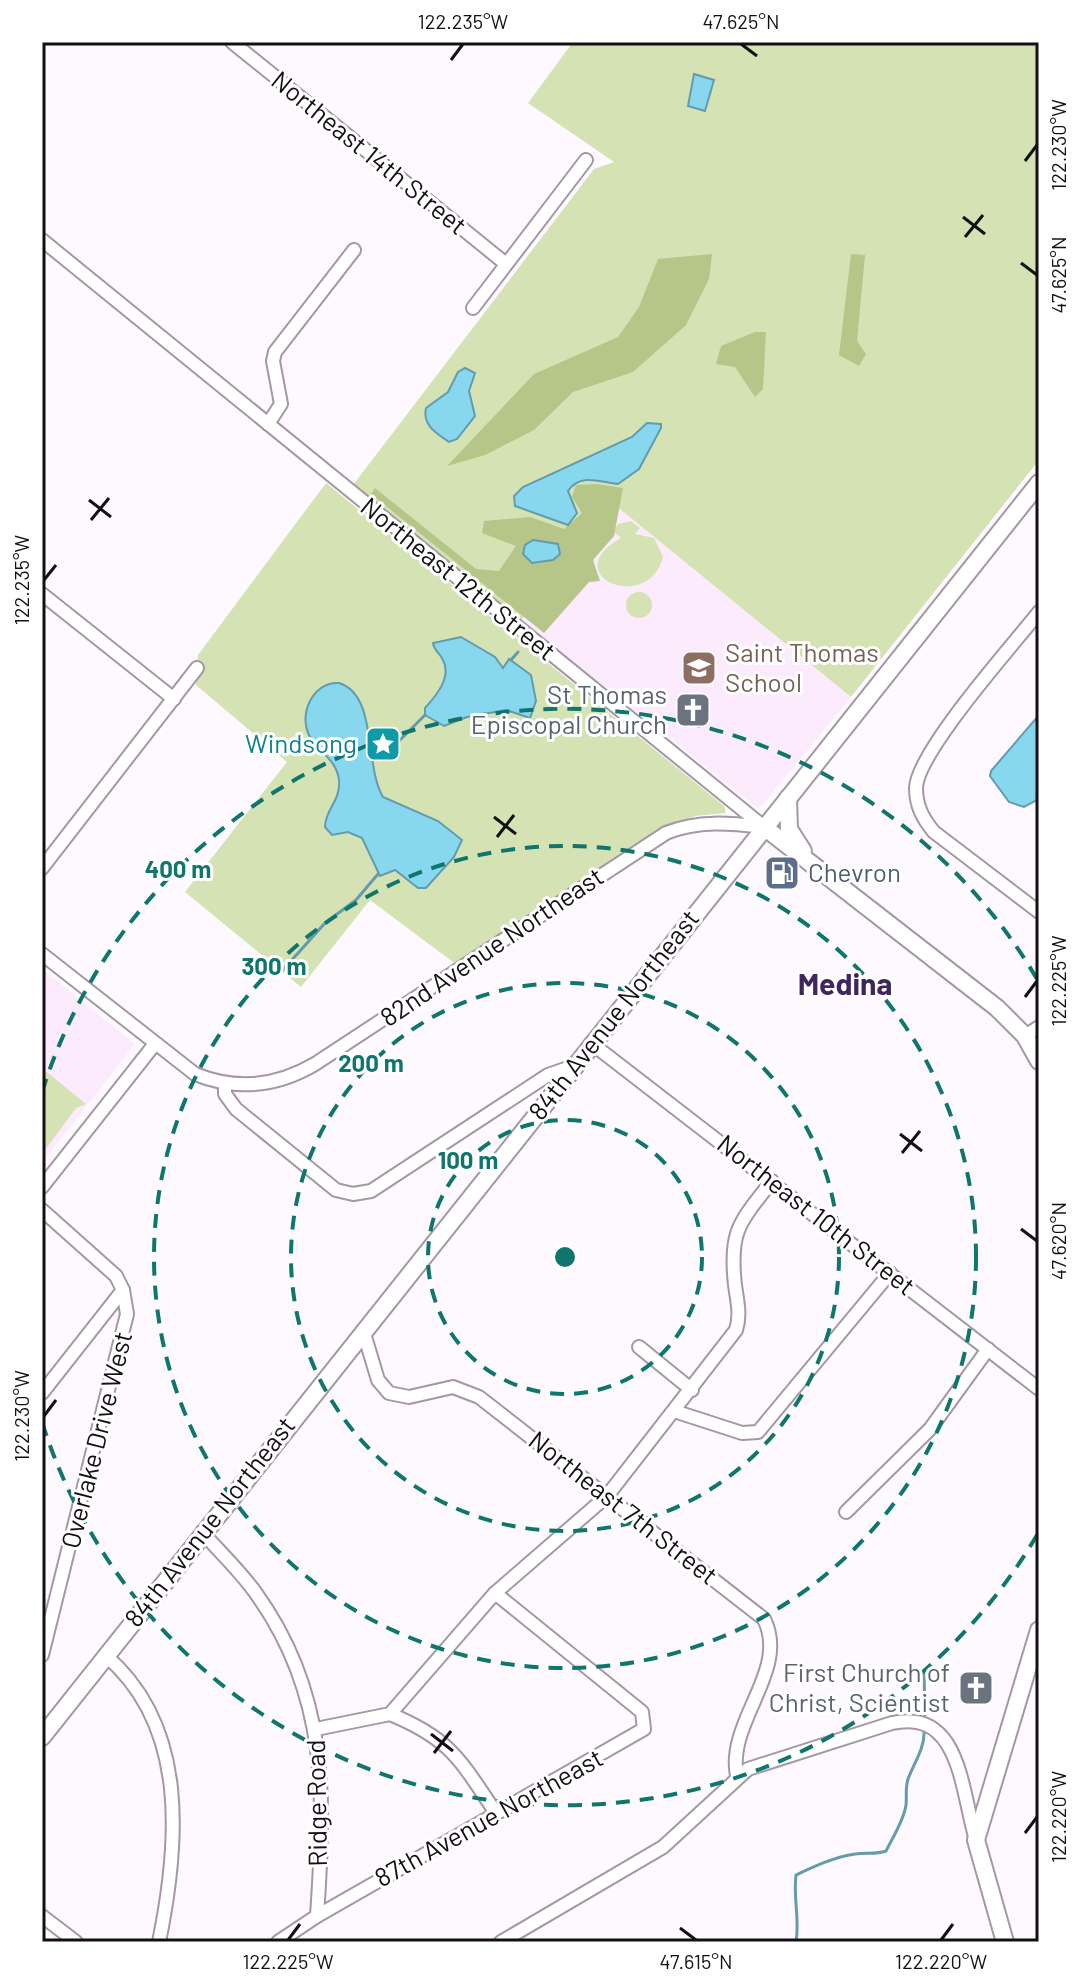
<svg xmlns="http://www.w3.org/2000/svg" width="1081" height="1984" font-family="Barlow,sans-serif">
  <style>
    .education { fill: #fbebfd }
    .green { fill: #d5e2b3 }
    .forest { fill: #b6c688 }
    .water { fill: #87d7ef; stroke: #649bad; stroke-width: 2 }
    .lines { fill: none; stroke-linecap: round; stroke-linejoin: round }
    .stream { stroke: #649bad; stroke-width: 3 }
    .minor-casing { stroke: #a398a4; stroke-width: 16 }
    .major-casing { stroke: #a398a4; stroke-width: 20 }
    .minor { stroke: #fff; stroke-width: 12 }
    .major { stroke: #fff; stroke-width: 16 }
    .ticks { fill: none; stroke: #130f13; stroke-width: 3 }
    .ring { fill: none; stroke: #0f766e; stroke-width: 4; stroke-dasharray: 14 10 }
    .labels { text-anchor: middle; stroke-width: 6; stroke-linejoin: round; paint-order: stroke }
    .street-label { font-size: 26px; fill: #130f13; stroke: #fff }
    .education-label { font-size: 26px; fill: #785e54; stroke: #fff; text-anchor: start }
    .worship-label { font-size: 26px; fill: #5b616d; stroke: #fff; text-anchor: end }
    .culture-label { font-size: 26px; fill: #0d838f; stroke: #fff; text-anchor: end }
    .service-label { font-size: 26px; fill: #4e5e75; stroke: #fff; text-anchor: start }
    .quarter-label { font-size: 30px; font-weight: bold; fill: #40255e; stroke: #fff }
    .centre { fill: #0f766e; stroke: #fff; stroke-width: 4 }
    .ring-label { font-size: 24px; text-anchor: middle; font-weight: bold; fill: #0f766e; stroke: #fff; stroke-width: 6; stroke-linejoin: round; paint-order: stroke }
    .neatline { fill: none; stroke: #130f13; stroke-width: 3 }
    .ticks-label { font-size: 20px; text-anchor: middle; fill: #130f13 }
  </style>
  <rect width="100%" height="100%" fill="#fef9fe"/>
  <g class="education">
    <polygon points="615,505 851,697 759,809 521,620"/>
    <polygon points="42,969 135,1044 42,1163"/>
  </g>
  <g class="green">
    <polygon points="573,42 1039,42 1039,460 851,697 615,505 521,620 353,485 594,169 614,162 528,103"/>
    <polygon points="326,483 724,806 726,813 695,816 655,833 457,965 370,900 301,987 185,892 287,762 196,685 198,655"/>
    <path d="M631 521 640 528 635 534 654 538 663 557C648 615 555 575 621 538L613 531 618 524Z"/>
    <circle cx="639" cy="605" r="13"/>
    <polygon points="42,1068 86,1104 76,1108 42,1154"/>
  </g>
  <g class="forest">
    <polygon points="712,254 709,279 686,325 633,372 573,392 534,430 485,455 447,466 534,374 618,337 639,307 658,259"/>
    <polygon points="851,254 865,255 857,341 866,354 859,366 839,355"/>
    <polygon points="755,332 766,332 763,389 755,397 735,367 716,364 721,346"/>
    <polygon points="597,484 623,488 614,536 593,560 600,581 589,582 544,633 371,494 375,488 476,569 499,571 516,546 482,533 484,521 530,517 564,529 582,513 572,497 576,485"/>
  </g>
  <g class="water">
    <polygon points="694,74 714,80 705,111 688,106"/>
    <path d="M465 368 475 373 469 391 475 416 457 439 449 442C436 433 422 425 426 408L448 392 458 372Z"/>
    <path d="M647 423 661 424V428L639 469 618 484C599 482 580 473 568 491L577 513 568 525 515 506 514 496 523 487 632 437Z"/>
    <polygon points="533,540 558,544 560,554 553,560 532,563 523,554 525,545"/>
    <path d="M461 637 495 657 503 668 509 659 531 675 536 701 530 718 506 710 467 717 444 726 425 715V708C436 696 452 677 443 660 439 652 434 651 433 643Z"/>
    <path d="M339 683C378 695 364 766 383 797L438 821 462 840 454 857 426 888H418L395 870 380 876 362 838 348 832 332 835 325 827C325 809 341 801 339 780 336 757 316 752 308 733 299 711 315 681 339 683Z"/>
    <polygon points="1039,715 1039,799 1024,807 1009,802 990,776 991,771"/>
  </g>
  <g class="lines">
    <g class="stream">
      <polyline points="511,660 518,652"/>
      <polyline points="371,753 393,747 425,715"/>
      <polyline points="282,971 325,923 356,900 378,874"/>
      <polyline points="924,1672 925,1715"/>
      <path d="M796 1942C800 1918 793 1900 796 1875 813 1867 834 1857 855 1854 866 1852 875 1855 886 1851 893 1837 904 1820 906 1805 907 1796 905 1789 908 1779 914 1763 925 1748 924 1731"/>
    </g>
    <defs>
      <g id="minor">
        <polyline points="232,42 506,264"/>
        <polyline points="42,240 764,827"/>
        <polyline points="473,308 586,160"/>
        <polyline points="268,424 281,404 273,361 275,352 354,250"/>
        <polyline points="42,594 174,699"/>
        <path d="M1039 612C1013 645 917 752 916 788 916 806 923 819 934 832L1039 912"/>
        <polyline points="42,868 197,668"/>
        <path d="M42 954 195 1074C237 1091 276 1087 315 1064L666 833C699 820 729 823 764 827"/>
        <polyline points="1025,1036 1039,1027"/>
        <polyline points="591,1043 1039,1389"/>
        <polyline points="225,1084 225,1094 236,1109 336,1190 353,1194 371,1191 548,1075 571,1067"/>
        <polyline points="42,1187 154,1045"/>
        <polyline points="42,1210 116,1276 123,1290 127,1314 42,1655"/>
        <path d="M363 1330 378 1380 389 1393 409 1397 453 1387 479 1397 764 1619C790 1671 726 1721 737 1776"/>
        <polyline points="639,1347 692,1390"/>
        <polyline points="42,1393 123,1290"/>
        <polyline points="677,1412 742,1433 758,1432 890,1273"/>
        <polyline points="846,1512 930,1429 988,1349"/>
        <path d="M202 1532C220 1552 240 1571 255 1592 329 1694 325 1797 317 1916"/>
        <path d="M105 1655C189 1726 179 1844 159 1942"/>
        <path d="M390 1714C451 1739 460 1760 496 1813"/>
        <path d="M316 1729 390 1714 495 1593 607 1496 736 1330C741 1315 737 1300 735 1285 729 1231 739 1223 772 1181"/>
        <polyline points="42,1916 76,1942"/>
        <polyline points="278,1942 317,1916 644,1729 642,1712 495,1593"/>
        <path d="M501 1942 663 1847 748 1769 892 1723C961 1708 961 1791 976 1840"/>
      </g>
      <g id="major">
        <polyline points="788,798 789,829 803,851"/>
        <polyline points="764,827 997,1008 1025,1036 1039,1061"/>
        <polyline points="42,1737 1039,483"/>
        <polyline points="1005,1942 976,1840 1039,1630"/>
      </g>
    </defs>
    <use href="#minor" class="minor-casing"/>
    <use href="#major" class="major-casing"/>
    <use href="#minor" class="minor"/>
    <use href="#major" class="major"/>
  </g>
  <path class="ticks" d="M741 44 757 56M451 60 463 44M1025 161 1037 145M963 217 985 234M965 237 983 215M1021 263 1037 275M89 500 111 517M91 520 109 498M44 580 56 565M494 817 516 834M497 837 514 815M1025 997 1037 981M900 1134 922 1151M902 1153 920 1131M1021 1229 1037 1241M44 1416 56 1400M431 1734 453 1751M434 1753 451 1731M1025 1833 1037 1817M680 1928 696 1940M288 1940 300 1924M941 1940 953 1924"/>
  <g class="ring">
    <circle cx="565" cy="1257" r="137"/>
    <circle cx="565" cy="1257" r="274"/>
    <circle cx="565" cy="1257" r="411"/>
    <path d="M1037 1535A548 548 0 0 1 42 1422M42 1092A548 548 0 0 1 1037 979"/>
  </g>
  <defs>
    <symbol id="school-square" viewBox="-11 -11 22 22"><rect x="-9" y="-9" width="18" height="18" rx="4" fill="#8d6e63" stroke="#fff"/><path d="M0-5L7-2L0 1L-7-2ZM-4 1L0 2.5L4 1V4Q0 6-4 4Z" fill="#fff"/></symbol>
    <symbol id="church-square" viewBox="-11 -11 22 22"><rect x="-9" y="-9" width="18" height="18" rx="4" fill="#6b7280" stroke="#fff"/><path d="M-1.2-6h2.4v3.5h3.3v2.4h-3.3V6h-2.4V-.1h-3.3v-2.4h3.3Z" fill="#fff"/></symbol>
    <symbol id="sight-square" viewBox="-11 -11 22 22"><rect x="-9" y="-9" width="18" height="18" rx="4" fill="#0f9aa8" stroke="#fff"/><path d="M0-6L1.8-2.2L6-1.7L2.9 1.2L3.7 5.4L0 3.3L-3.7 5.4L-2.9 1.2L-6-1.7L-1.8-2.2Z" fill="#fff"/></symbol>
    <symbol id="fuel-square" viewBox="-11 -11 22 22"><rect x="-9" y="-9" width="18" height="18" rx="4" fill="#5c6f8a" stroke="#fff"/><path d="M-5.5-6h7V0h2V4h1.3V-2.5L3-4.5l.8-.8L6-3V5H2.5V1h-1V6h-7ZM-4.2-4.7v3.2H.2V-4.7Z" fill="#fff"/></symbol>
  </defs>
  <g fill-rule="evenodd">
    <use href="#school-square" x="679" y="648" width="40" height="40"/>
    <use href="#church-square" x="673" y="690" width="40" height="40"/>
    <use href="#sight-square" x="363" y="724" width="40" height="40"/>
    <use href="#fuel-square" x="762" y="853" width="40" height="40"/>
    <use href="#church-square" x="956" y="1668" width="40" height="40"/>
  </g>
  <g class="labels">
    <g class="street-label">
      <text transform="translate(369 153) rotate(39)" y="9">Northeast 14th Street</text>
      <text transform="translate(458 579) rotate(39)" y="9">Northeast 12th Street</text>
      <text transform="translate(492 947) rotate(-34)" y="9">82nd Avenue Northeast</text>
      <text transform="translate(614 1015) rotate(-52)" y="9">84th Avenue Northeast</text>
      <text transform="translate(816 1215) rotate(38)" y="9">Northeast 10th Street</text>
      <text transform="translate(97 1440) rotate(-76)" y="9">Overlake Drive West</text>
      <text transform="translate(623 1508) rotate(38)" y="9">Northeast 7th Street</text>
      <text transform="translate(210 1522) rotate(-52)" y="9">84th Avenue Northeast</text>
      <text transform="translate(317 1803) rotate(-91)" y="9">Ridge Road</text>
      <text transform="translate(489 1818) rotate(-29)" y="9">87th Avenue Northeast</text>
    </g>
    <g class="education-label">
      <text x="725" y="662">Saint Thomas<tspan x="725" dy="30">School</tspan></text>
    </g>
    <g class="worship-label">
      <text x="667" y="704">St Thomas<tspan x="667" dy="30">Episcopal Church</tspan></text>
      <text x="950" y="1682">First Church of<tspan x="950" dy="30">Christ, Scientist</tspan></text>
    </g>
    <g class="culture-label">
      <text x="357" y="753">Windsong</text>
    </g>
    <g class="service-label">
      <text x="808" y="882">Chevron</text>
    </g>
    <g class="quarter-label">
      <text x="845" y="995">Medina</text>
    </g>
  </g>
  <circle cx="565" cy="1257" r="12" class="centre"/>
  <g class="ring-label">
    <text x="178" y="878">400 m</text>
    <text x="274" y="975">300 m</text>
    <text x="371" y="1072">200 m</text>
    <text x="468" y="1169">100 m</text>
  </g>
  <rect width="1081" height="1984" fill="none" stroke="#ffffff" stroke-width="88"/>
  <rect x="44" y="44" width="993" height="1896" class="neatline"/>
  <g class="ticks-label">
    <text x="463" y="29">122.235°W</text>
    <text x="741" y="29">47.625°N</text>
    <text transform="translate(1059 145) rotate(-90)" y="7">122.230°W</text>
    <text transform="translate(1059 275) rotate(-90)" y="7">47.625°N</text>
    <text transform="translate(22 580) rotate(-90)" y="7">122.235°W</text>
    <text transform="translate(1059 981) rotate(-90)" y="7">122.225°W</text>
    <text transform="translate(1059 1241) rotate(-90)" y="7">47.620°N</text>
    <text transform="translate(22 1416) rotate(-90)" y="7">122.230°W</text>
    <text transform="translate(1059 1817) rotate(-90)" y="7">122.220°W</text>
    <text x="288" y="1969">122.225°W</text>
    <text x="696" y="1969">47.615°N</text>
    <text x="941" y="1969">122.220°W</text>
  </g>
</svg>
